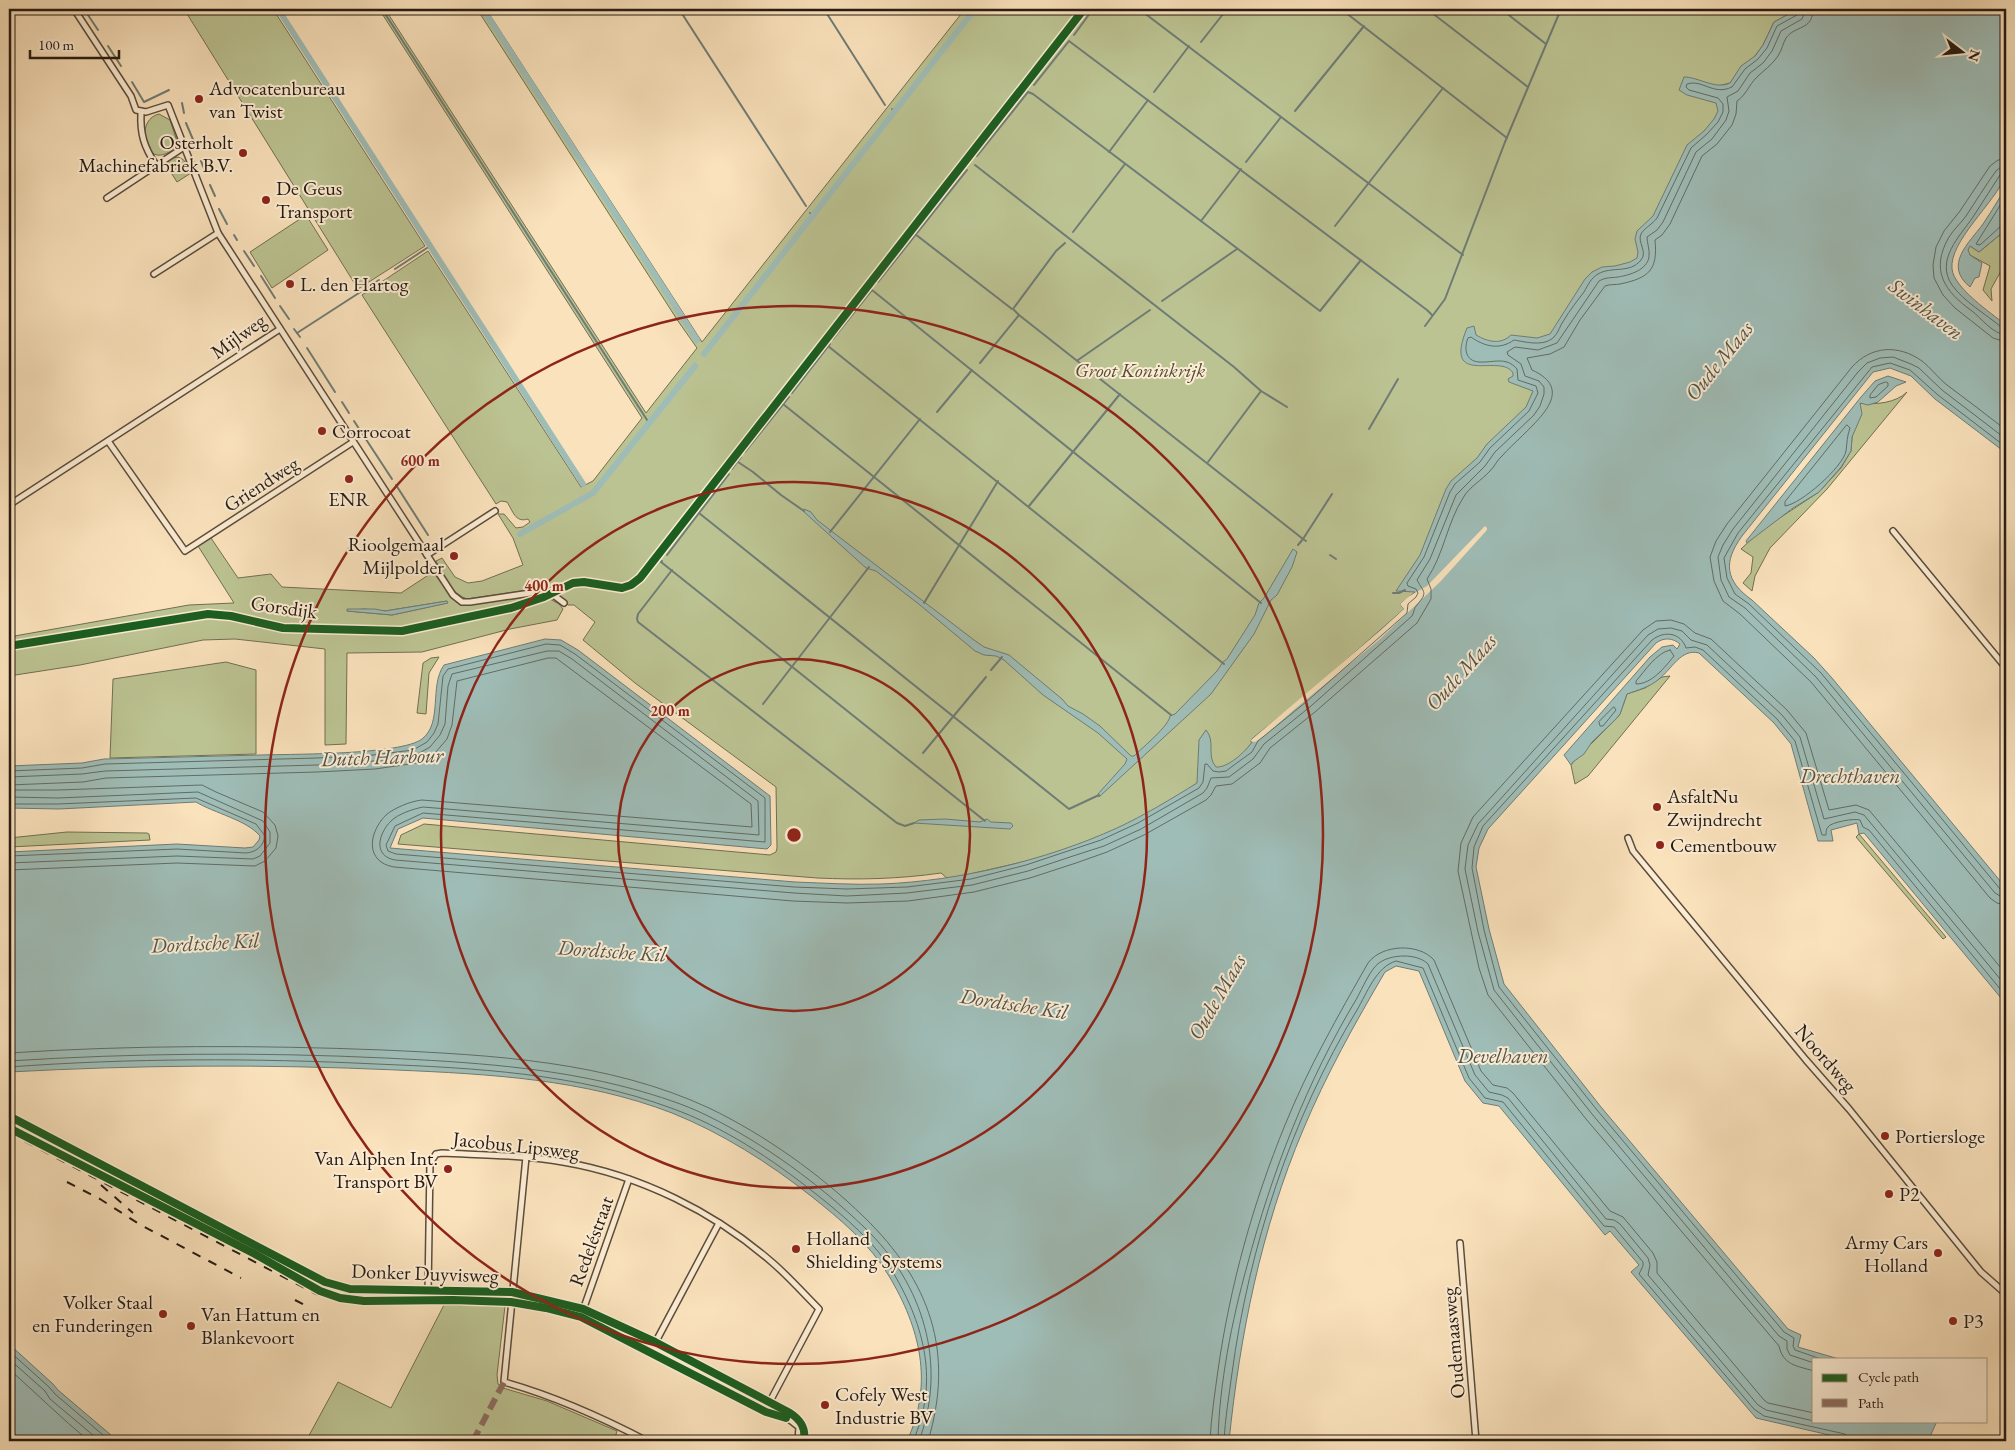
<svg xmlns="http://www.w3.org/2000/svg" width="2015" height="1450" font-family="'EB Garamond',serif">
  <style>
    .green { fill: #bcc392; stroke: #716f52; fill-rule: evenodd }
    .water { fill: #9fbdb7; stroke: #6f7c75 }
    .pier { fill: #fae2bc }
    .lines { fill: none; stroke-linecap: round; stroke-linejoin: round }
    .shore { stroke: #626c64; stroke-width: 1 }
    .stream { stroke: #6f7c75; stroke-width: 2 }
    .canal { stroke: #9fbdb7; stroke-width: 6 }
    .street-casing { stroke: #5b4d3c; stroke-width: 8 }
    .street { stroke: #fcecd3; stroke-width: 5 }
    .rail { stroke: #261b12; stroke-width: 2; stroke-dasharray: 9 9; stroke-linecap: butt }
    .quiet { stroke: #8d6e63; stroke-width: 6; stroke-dasharray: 12 6; stroke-linecap: butt }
    .cycleway-casing { stroke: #fcecd3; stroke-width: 11 }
    .cycleway { stroke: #1b5e20; stroke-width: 8 }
    .ring { fill: none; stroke: #8f2418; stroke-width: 2.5 }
    .poi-dot { fill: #8f2418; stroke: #fcecd3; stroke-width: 2 }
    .labels { text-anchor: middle; stroke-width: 4; stroke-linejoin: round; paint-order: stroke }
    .poi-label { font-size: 20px; fill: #261b12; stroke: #fcecd3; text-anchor: start }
    .street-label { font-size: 20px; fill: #261b12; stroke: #fcecd3 }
    .park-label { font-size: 20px; font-style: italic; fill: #534d38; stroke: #fcecd3 }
    .water-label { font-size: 21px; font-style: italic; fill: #50544c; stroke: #fcecd3 }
    .centre { fill: #8f2418; stroke: #fcecd3; stroke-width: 2.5 }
    .ring-label { font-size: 15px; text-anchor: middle; font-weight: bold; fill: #8f2418; stroke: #fcecd3; stroke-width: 4; stroke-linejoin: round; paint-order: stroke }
  </style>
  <rect width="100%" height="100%" fill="#fae2bc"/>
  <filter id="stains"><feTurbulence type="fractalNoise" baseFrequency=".004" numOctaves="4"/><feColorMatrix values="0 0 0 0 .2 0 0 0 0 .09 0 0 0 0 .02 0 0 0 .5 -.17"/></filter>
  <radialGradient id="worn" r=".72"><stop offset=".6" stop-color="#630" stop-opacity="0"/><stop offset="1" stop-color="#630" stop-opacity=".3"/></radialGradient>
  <g class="green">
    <polygon points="184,9 273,9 425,246 358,289"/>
    <path d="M379 9H385L646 413 697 348 678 321 477 9H486L702 342 965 9H1798L1774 22 1763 45 1755 56 1730 83 1718 86 1812 144 1484 542 1208 785 1084 848 948 879 941 873C899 879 859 880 817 878L398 844 401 835 424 824 770 855 776 852 777 848 776 787 635 683 583 640 595 622 574 605H568L556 594 568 587 542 588 467 599C452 594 442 575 436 561L442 558 455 577 468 583 482 581 523 565 513 538 498 514H504L516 528 523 527 530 522 528 519C515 523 513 511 507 502L501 501 496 504 362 295 428 251 581 487 593 481 642 418Z"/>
    <path d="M159 114 170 120 177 141 172 151C167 153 162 156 157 155 143 152 138 119 159 114Z"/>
    <path d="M178 157C186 160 188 165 191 173L177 182 165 163 172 158Z"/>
    <polygon points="306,215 328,250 272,288 250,252"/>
    <polygon points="2006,227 2006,262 1991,289 1992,301 1983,290 1990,266 1970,255 1967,250 1970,246 1979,252 2002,233"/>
    <path d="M1907 392 1827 489 1770 548 1755 576 1752 591 1743 583 1751 573 1753 557 1741 549 1760 531 1819 492 1841 468 1851 451 1852 437 1860 403C1875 405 1896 403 1907 392Z"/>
    <path d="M211 538 238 578 271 574 282 587 401 593 433 572 455 601 463 605 544 595 519 604 435 625 395 630 287 628 222 613 198 612 9 645V637L189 605 234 603 198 546ZM447 601V603L392 615 347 611 364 609 385 611Z"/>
    <polygon points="548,598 559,604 563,609 557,620 510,629 422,652 347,653 346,744 325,745 325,649 235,639 203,640 80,665 9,676 9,649 197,616 217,616 257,627 283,632 398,635 526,607"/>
    <polygon points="439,657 429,673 426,714 417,713 423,663 431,658"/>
    <polygon points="226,662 256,670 256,754 110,758 113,679"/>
    <polygon points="1670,676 1588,776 1575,784 1571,765 1573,762 1616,719 1620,714 1627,694 1645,688 1662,677"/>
    <polygon points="67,832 147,833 149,834 150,840 9,847 9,838"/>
    <polygon points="1859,834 1946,937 1943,939 1856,837"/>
    <polygon points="444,1305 505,1306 497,1375 498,1384 503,1388 547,1401 617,1431 614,1441 306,1441 338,1382 391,1408"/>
  </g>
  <g class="water">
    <path d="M1798 9H2006C2006 52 2006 95 2006 138 2006 147 2009 167 2006 175 1995 203 1949 241 1952 269 1954 288 1991 313 2006 325V453L1935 399 1911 376 1890 368 1873 372 1742 536C1723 562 1725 581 1752 600L1814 658 1832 678 2006 888V1004L1864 833 1859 834 1857 823 1831 830 1833 841H1818L1791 744 1774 723 1699 653C1681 648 1671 670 1659 679 1650 687 1638 690 1627 694L1620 714 1616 719 1592 742 1584 754 1573 762 1571 765 1564 755 1650 657 1662 647 1673 645 1677 649 1680 644C1673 638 1664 637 1656 643L1488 829 1479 848 1476 867 1489 929 1504 984 1601 1107 1788 1329 1801 1335 1798 1347 1839 1359H1814V1421H1937L1928 1441H1855L1756 1418 1631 1272 1639 1265 1610 1231 1605 1235 1499 1106 1483 1103 1465 1081 1419 971 1396 966 1385 972C1355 1023 1326 1075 1303 1130 1261 1229 1240 1335 1229 1441H907C934 1383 920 1328 889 1276 870 1244 840 1219 811 1196 769 1163 722 1133 672 1113 584 1079 489 1074 396 1070 266 1064 138 1065 9 1072V852L177 844 245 848 253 847 259 840 260 836C247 820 214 813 196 802L59 809 9 808V766L82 763 104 759C156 758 208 756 260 755 292 754 401 755 422 739 443 723 429 686 444 665L545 639 561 640 578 650 770 796 771 845 767 849 423 818 398 829 390 848 795 882C824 883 853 885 882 884 959 881 1047 860 1117 828 1145 815 1171 799 1197 783L1199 740 1206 730C1216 741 1206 756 1216 767 1228 768 1245 752 1252 742L1250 741 1254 737 1303 698 1404 609 1400 604 1415 592 1396 591 1420 555 1446 489 1451 481 1477 458 1487 444 1526 407 1533 391 1509 382 1508 379 1513 376V373C1501 352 1442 389 1467 328L1474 326 1476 335C1488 342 1501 345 1511 335L1537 338 1550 334 1585 279 1592 272 1602 267 1615 266 1630 262 1637 258 1638 252 1635 239 1637 231 1653 216 1687 145 1704 131 1714 119 1718 111 1716 103 1687 95 1679 90 1684 77C1699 77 1715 90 1730 83L1741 66 1755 56 1763 45 1774 22Z"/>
    <path d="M2006 187V227L2002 233 1979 252 1970 246 1968 250 1970 255 1982 263 1979 277 1975 278 1970 287C1943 265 1969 243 1983 224 1991 212 1999 199 2006 187Z"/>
    <polygon points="1888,376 1906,382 1896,386 1878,402 1868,405 1860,403 1862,414 1852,437 1851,451 1841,467 1819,492 1793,508 1747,543 1746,541 1861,397 1875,381"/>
    <path d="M804 509 811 512 817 520 974 640 984 647 1009 655 1062 699 1068 706 1083 714 1100 726 1131 756H1134C1143 747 1169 726 1170 716L1175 714 1217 671 1223 662 1227 659 1255 615 1259 603 1264 598 1293 549 1297 552 1292 567 1277 595 1271 600 1254 634 1211 694 1099 797 1098 794 1125 764 1127 759 1098 733 1043 695 1004 660 996 656 984 655 975 651 920 605 876 571 866 568 803 511Z"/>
    <polygon points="447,601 448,603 392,615 347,611 347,609 375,609 385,611"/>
    <polygon points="945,819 980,822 987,819 991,822 1011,823 1013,826 1010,829 914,823 919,820"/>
    <polygon points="9,1344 53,1384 58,1390 118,1441 9,1441"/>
  </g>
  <polygon class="pier" points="1485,526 1487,528 1487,530 1440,582 1379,640 1296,708 1264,736 1255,742 1250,741 1381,630 1404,609 1400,604 1408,597 1427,586"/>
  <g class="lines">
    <g class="shore">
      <polyline points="2006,159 1998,160 1990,166 1960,211 1944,231 1936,247 1933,265 1934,278 1943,295 1955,308 1993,338 2006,342"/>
      <path d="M2006 167H2001L1996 171C1985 186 1976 201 1966 216 1961 223 1954 229 1949 237 1930 270 1944 291 1972 311 1982 319 1993 334 2006 335"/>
      <path d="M2006 173 2000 175C1991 189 1982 203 1973 217 1960 236 1935 260 1952 285 1964 302 1986 314 2001 327L2006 328"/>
      <polyline points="2006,196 1976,244 1980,245 2001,226 2006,225"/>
      <polygon points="1886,382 1888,383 1888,386 1876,397 1870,398 1870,395 1878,385"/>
      <path d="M1847 425 1850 428C1847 436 1847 443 1846 451 1843 467 1801 504 1785 506V502Z"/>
      <path d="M2006 430C1987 415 1967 400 1947 385 1938 378 1931 368 1922 361 1898 344 1871 346 1852 367L1727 524 1716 541 1710 557 1714 581 1723 601 1740 614 1811 682 1990 898 1997 903 2006 905"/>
      <polyline points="2006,439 1942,390 1919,368 1911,364 1893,357 1880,358 1867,363 1858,372 1733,529 1723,545 1718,557 1721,580 1729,597 1745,608 1816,677 1995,893 2000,896 2006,897"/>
      <polyline points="2006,447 1938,395 1910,370 1890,363 1872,367 1738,533 1724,558 1727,578 1735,594 1749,604 1821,673 2000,889 2006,891"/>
      <path d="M1670 650 1674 656C1665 667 1652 684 1636 684V681C1645 671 1656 653 1670 650Z"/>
      <polygon points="1614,707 1616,710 1603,726 1600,726 1599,722"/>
      <path d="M9 771 82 768 105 764 317 758 373 755 413 750 427 742 434 733 438 724 443 676 448 669 546 644 560 645 575 654 765 798V842L423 813 395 826 386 845 388 851 396 854 794 887 847 889 907 887 971 879 1026 865 1101 840 1138 823 1199 788 1203 782 1205 764H1207L1213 771 1219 772 1226 771 1234 765 1252 752 1258 741 1306 702 1407 613 1408 604 1416 597 1418 593 1416 589 1408 586 1407 583 1424 557 1450 492 1455 484 1480 462 1490 448 1529 411 1538 393 1536 386 1518 380 1517 369C1506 356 1493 363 1479 362 1465 361 1464 348 1468 338L1471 337C1485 347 1500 350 1514 340 1526 342 1544 347 1554 337 1559 332 1560 325 1564 320 1570 310 1577 301 1584 292 1588 285 1591 278 1598 274 1611 266 1630 274 1641 260 1648 252 1637 242 1641 234 1644 228 1653 224 1657 218L1691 148 1707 134 1718 122 1723 112V104L1718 98 1689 90 1686 87 1687 84C1703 79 1713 96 1732 87L1745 69 1758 59 1767 48 1777 26 1797 15 1800 9"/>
      <path d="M9 777 82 774 105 771 317 765 374 761 414 756 430 747 440 735 445 724 448 686 452 674 547 651H559L572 659 758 801 759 835 423 807C413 809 398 814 391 821 378 834 373 856 395 860L794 893 847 896 907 893 972 885 1028 871 1073 856 1104 846 1141 829 1203 793 1207 788 1211 778 1229 777 1253 759 1264 744 1311 706 1412 616C1414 613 1414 607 1417 605 1428 592 1424 593 1417 580L1430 559 1456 495 1485 466 1495 452 1534 415 1540 406 1544 394V387L1539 381 1525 376 1521 364 1508 355 1507 352 1515 347 1538 350 1557 343 1599 281C1606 277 1611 278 1618 277 1630 275 1647 270 1649 257 1650 250 1647 243 1647 237L1657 230 1663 222 1696 152 1712 139 1726 120 1729 111 1727 97 1738 91 1750 73 1763 63 1772 51 1781 31 1802 19 1806 9"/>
      <path d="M9 785 83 782 106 778 317 772 375 769 417 763 435 753 447 739 452 725 457 681 548 658H556L751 804 752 827 422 800C411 801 394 808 386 815 368 833 365 862 394 867L793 901 847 903 908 901 974 892 1030 878 1076 863 1107 852 1144 835 1206 800 1211 795 1216 786 1232 784 1260 763 1270 748 1315 712 1417 623 1431 599V589L1427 579C1444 554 1447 523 1463 498 1469 487 1482 480 1490 471 1495 466 1497 460 1502 456 1508 449 1515 443 1521 437 1541 417 1574 389 1532 370L1527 358 1550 354 1564 347 1580 320 1605 286C1610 284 1615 285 1620 284 1649 278 1658 270 1655 240L1662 235 1670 224 1702 156 1717 144 1732 125 1736 114 1737 101C1746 95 1749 85 1756 78 1764 70 1772 65 1778 56 1782 50 1783 43 1786 38 1795 25 1813 31 1813 9"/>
      <polyline points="9,790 58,790 202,785 216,792 263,812 275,825 278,836 276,848 265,861 255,866 177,863 9,870"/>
      <polyline points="9,797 58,798 198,792 263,821 270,832 270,843 260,856 253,859 177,856 9,863"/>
      <path d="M9 804H58L196 798 256 824 265 836C263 847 256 852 246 853L177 849 9 856"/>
      <path d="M9 1053C133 1045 258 1045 383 1050 492 1055 608 1061 709 1108 765 1135 820 1174 864 1217 930 1281 955 1352 928 1441"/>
      <path d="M9 1061C134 1053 259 1052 385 1058 468 1062 552 1067 633 1089 658 1096 684 1104 708 1116 765 1144 819 1184 865 1228 923 1284 948 1364 919 1441"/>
      <path d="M9 1067C131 1058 254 1058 376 1064 475 1068 576 1073 671 1108 724 1127 772 1159 816 1194 845 1217 875 1242 894 1274 925 1327 939 1383 913 1441"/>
      <polyline points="9,1351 49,1387 55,1394 110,1441"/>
      <polyline points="9,1359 45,1391 50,1399 100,1441"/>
      <path d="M1821 1359 1795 1350 1793 1346 1794 1338 1784 1332 1597 1110 1499 987 1484 930 1472 868 1474 847 1483 826 1652 640C1665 630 1681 633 1686 648L1695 647 1703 650 1777 719 1795 741 1822 835H1826C1826 832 1826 829 1828 827 1831 822 1855 818 1860 820L1863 827 1869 830 2006 996"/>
      <polyline points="1814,1363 1790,1355 1787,1349 1787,1341 1779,1336 1592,1114 1494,990 1478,932 1465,869 1468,845 1478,824 1648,635 1658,629 1671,628 1682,631 1691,640 1707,645 1782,715 1800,737 1824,819 1855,812 1864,815 2006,986"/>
      <path d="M9 1369C36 1393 61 1418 89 1441"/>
      <path d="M1814 1371C1797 1366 1783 1365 1779 1346L1586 1119 1488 995 1479 968 1458 871 1461 843 1473 817 1643 630 1656 621 1671 620 1684 624 1695 633 1711 639 1787 710 1806 733 1829 810 1856 805 1869 810 2006 974"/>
      <path d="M1210 1441C1211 1417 1215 1393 1218 1370 1230 1286 1253 1203 1285 1125 1308 1068 1338 1016 1368 963 1382 944 1419 943 1434 960L1481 1071 1493 1085 1507 1088 1513 1093 1610 1211 1623 1217 1653 1253 1657 1262V1273L1764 1400 1768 1403 1814 1413"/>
      <path d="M1218 1441C1219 1385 1232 1320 1247 1266 1272 1172 1307 1081 1357 998 1362 989 1371 968 1379 963 1391 954 1417 953 1428 964L1475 1075 1489 1092 1502 1095 1508 1098 1606 1219 1614 1220 1620 1224 1648 1258 1650 1265 1648 1275 1758 1405 1766 1410 1814 1421"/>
      <path d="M1224 1441C1225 1419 1229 1396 1232 1373 1249 1247 1291 1119 1357 1010 1367 993 1376 967 1396 961L1423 968 1469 1078 1485 1098 1503 1102 1604 1226 1614 1227 1643 1262V1266L1639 1274 1754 1409 1764 1416 1845 1434 1848 1437 1849 1441"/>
    </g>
    <g class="stream">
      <polyline points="84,9 98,30"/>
      <polyline points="382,9 649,423"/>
      <polyline points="679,9 806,206"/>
      <polyline points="824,9 885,105"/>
      <polyline points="1139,9 1463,255"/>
      <polyline points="1341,9 1507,138"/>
      <polyline points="1427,9 1528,87"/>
      <polyline points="1501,9 1546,44"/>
      <polyline points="1074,35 1093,9"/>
      <polyline points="1201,42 1227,9"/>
      <polyline points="108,46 121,66"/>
      <polyline points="132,82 144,102 169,90"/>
      <polyline points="1034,85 1069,41 1427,310 1432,315"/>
      <polyline points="1154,92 1189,46"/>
      <polyline points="182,103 184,113"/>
      <polyline points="892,109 895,111"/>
      <polyline points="1295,111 1364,26"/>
      <polyline points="186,123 197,149"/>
      <polyline points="1109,152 1148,100"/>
      <polyline points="977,156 1028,92 1033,94 1320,311 1361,260"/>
      <polyline points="201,161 206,173"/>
      <polyline points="1246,162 1281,117"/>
      <polyline points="975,165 1234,367 1261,391 1287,407"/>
      <polyline points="210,185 215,196"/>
      <polyline points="219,209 227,224"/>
      <polyline points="810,213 813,216"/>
      <polyline points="1201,221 1241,169"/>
      <polyline points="1335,226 1443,88"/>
      <polyline points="1073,232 1125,164"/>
      <polyline points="915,234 1012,309"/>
      <polyline points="234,235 237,240"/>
      <polyline points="244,251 254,266"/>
      <polyline points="395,269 430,246"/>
      <polyline points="261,276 275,298"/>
      <polyline points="878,282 967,170"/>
      <polyline points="1162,301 1237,249"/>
      <polyline points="280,306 289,319"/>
      <polyline points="1019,315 1303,539 1332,494"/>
      <polyline points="1425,326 1445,299 1505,142 1561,9"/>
      <polyline points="294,329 300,337"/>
      <polyline points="297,333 379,280"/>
      <polyline points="833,339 872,290 1261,603"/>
      <polyline points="828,346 1224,664"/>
      <polyline points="307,348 335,392"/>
      <polyline points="1078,360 1150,310"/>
      <polyline points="980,363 1019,315 1013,309 1056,251 1065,243"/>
      <polyline points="792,393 830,344"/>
      <polyline points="342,402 349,413"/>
      <polyline points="783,404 1171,715"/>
      <polyline points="937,412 972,370"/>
      <polyline points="354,421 392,479"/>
      <polyline points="1369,429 1398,379"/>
      <polyline points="745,452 789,397"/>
      <polyline points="738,462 753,472 781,495 804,511"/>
      <polyline points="1208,462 1261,391"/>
      <polyline points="732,469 741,457"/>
      <polyline points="729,474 699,513 1069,809 1099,795"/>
      <polyline points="396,485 428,535"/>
      <polyline points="1029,506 1120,394"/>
      <polyline points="830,532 920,419"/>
      <polyline points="1298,545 1303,539 1306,541"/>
      <polyline points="667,555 699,513"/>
      <polyline points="1330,555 1336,559"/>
      <polyline points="662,561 661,562 985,821"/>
      <polyline points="672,570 638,614 637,619 638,622 897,823 905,826 914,823"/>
      <polyline points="1393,593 1399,593 1405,590"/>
      <polyline points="924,603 998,481"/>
      <polyline points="991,670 1002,657"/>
      <polyline points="763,704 869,567"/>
      <polyline points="923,753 986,677"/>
    </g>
    <g class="canal">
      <polyline points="278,9 583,484"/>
      <polyline points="483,9 697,340"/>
      <polyline points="704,354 975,9"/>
      <polyline points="520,534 593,493 695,366"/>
    </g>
    <defs>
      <g id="street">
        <polyline points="74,9 131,96 136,110 146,112 168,105 218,233 453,595 462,602 470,602 544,591 552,594 564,603"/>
        <polyline points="9,10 11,9"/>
        <path d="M141 113C140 134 144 147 156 165"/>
        <polyline points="107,198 184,147"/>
        <polyline points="154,274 218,233"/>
        <polyline points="108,441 185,551 353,442"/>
        <polyline points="9,505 280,329"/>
        <polyline points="1893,531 2006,668"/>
        <polyline points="427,555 495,511"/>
        <polyline points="1628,838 1633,851 1806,1060 1849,1109 1981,1272 2006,1294"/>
        <polyline points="9,1121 267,1256 323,1285 341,1292 364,1294 455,1294 511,1296 564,1307 597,1319 621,1330 790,1420 799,1427 798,1441"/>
        <path d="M526 1157 504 1382C554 1396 601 1417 647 1441"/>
        <polyline points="1460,1243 1476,1441"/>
        <path d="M428 1294 430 1163 436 1154 442 1153C482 1155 523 1155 563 1162 640 1175 715 1212 774 1264 790 1278 804 1294 819 1309L767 1407"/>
        <polyline points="582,1313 629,1179"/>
        <polyline points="653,1347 719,1223"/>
      </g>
    </defs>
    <use href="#street" class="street-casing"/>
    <use href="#street" class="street"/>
    <g class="rail">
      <polyline points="9,1133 316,1294 342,1302 375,1304"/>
      <polyline points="67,1182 100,1199 139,1224 241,1278"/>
      <polyline points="101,1185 133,1213"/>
      <polyline points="295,1300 310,1308"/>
    </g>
    <polyline class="quiet" points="473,1441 504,1382"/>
    <defs>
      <g id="cycleway">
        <polyline points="9,646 208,614 231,616 283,628 402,631 511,608 544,597 573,583 584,582 622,588 631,585 640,578 1084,9"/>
        <path d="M9 1116 325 1282 350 1289 512 1292 583 1309 655 1342 790 1413C801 1420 806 1428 804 1441"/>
        <polyline points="9,1128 255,1254 320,1291 340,1298 364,1301 453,1300 511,1302 546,1308 581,1317 766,1412 786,1418"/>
      </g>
    </defs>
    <use href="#cycleway" class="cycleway-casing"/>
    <use href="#cycleway" class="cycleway"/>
  </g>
  <g class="ring">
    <circle cx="794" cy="835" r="176"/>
    <circle cx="794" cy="835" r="353"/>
    <circle cx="794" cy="835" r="529"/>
  </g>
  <g class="poi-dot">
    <circle cx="199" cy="99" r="5"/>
    <circle cx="243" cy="153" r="5"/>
    <circle cx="266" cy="200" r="5"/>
    <circle cx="290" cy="284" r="5"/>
    <circle cx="322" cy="431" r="5"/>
    <circle cx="349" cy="479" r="5"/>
    <circle cx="454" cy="556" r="5"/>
    <circle cx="1657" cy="807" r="5"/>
    <circle cx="1660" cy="845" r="5"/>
    <circle cx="1885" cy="1136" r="5"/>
    <circle cx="448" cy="1169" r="5"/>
    <circle cx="1889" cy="1194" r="5"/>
    <circle cx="796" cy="1249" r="5"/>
    <circle cx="1938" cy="1253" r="5"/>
    <circle cx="163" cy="1314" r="5"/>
    <circle cx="1953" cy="1321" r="5"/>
    <circle cx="191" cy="1326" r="5"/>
    <circle cx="825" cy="1405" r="5"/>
  </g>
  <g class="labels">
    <g class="poi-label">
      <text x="209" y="95">Advocatenbureau<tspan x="209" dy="23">van Twist</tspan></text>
      <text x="233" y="149" text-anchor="end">Osterholt<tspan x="233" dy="23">Machinefabriek B.V.</tspan></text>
      <text x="276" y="195">De Geus<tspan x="276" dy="23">Transport</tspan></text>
      <text x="300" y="291">L. den Hartog</text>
      <text x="332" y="438">Corrocoat</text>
      <text x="349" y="506" text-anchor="middle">ENR</text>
      <text x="444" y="551" text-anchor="end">Rioolgemaal<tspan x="444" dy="23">Mijlpolder</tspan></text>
      <text x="1667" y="803">AsfaltNu<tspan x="1667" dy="23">Zwijndrecht</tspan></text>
      <text x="1670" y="852">Cementbouw</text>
      <text x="1895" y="1143">Portiersloge</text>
      <text x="438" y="1165" text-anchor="end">Van Alphen Int.<tspan x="438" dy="23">Transport BV</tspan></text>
      <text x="1899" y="1201">P2</text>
      <text x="806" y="1245">Holland<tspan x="806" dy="23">Shielding Systems</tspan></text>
      <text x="1928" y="1249" text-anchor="end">Army Cars<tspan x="1928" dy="23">Holland</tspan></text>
      <text x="153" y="1309" text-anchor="end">Volker Staal<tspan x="153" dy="23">en Funderingen</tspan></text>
      <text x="201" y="1321">Van Hattum en<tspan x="201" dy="23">Blankevoort</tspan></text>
      <text x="1963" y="1328">P3</text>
      <text x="835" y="1401">Cofely West<tspan x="835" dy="23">Industrie BV</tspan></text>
    </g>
    <g class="street-label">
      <text transform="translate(238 336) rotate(-36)" y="7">Mijlweg</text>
      <text transform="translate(261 484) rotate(-33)" y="7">Griendweg</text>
      <text transform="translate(284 607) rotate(8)" y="7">Gorsdijk</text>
      <text transform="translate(1826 1058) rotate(49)" y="7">Noordweg</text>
      <text transform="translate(516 1145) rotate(6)" y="7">Jacobus Lipsweg</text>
      <text transform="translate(591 1241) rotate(-70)" y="7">Redeléstraat</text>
      <text transform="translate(425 1273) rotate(2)" y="7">Donker Duyvisweg</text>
      <text transform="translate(1453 1343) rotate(-95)" y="7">Oudemaasweg</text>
    </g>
    <g class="park-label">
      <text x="1140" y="377">Groot Koninkrijk</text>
    </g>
    <g class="water-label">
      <text transform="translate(1926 309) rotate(37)" y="7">Swinhaven</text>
      <text transform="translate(1719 361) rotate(-51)" y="7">Oude Maas</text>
      <text transform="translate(1461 672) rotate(-48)" y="7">Oude Maas</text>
      <text transform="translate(382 757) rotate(-2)" y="7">Dutch Harbour</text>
      <text x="1850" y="783">Drechthaven</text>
      <text transform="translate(205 943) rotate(-3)" y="7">Dordtsche Kil</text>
      <text transform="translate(612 951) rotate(4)" y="7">Dordtsche Kil</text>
      <text transform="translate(1217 997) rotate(-60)" y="7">Oude Maas</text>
      <text transform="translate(1014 1004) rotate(9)" y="7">Dordtsche Kil</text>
      <text x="1503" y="1063">Develhaven</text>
    </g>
  </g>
  <circle cx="794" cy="835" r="8" class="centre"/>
  <g class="ring-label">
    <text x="420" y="466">600 m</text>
    <text x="544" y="591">400 m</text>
    <text x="670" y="716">200 m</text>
  </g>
  <rect width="2015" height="1450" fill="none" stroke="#fae2bc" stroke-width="30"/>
  <rect x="10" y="10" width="1995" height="1430" fill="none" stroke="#261b12" stroke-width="2.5"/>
  <rect x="15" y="15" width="1985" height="1420" fill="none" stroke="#261b12"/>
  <rect x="1812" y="1358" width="175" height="65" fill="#fcecd3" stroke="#a69886"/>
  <rect x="1822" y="1374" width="25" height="8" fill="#1b5e20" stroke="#a69886"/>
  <text x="1858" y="1382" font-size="15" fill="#261b12">Cycle path</text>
  <rect x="1822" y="1399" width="25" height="8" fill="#8d6e63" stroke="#a69886"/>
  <text x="1858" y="1408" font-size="15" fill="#261b12">Path</text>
  <g transform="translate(1962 52) rotate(106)" stroke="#fcecd3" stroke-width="4" paint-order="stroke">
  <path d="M0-4L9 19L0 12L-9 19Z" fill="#261b12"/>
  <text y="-8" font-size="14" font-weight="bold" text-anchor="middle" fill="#261b12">N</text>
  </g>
  <path d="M30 50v8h89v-8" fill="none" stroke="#261b12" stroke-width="2.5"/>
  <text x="38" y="50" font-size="15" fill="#261b12" stroke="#fcecd3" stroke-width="4" paint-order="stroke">100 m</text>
  <rect width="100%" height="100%" filter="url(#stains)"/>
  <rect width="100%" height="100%" fill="url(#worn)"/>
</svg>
